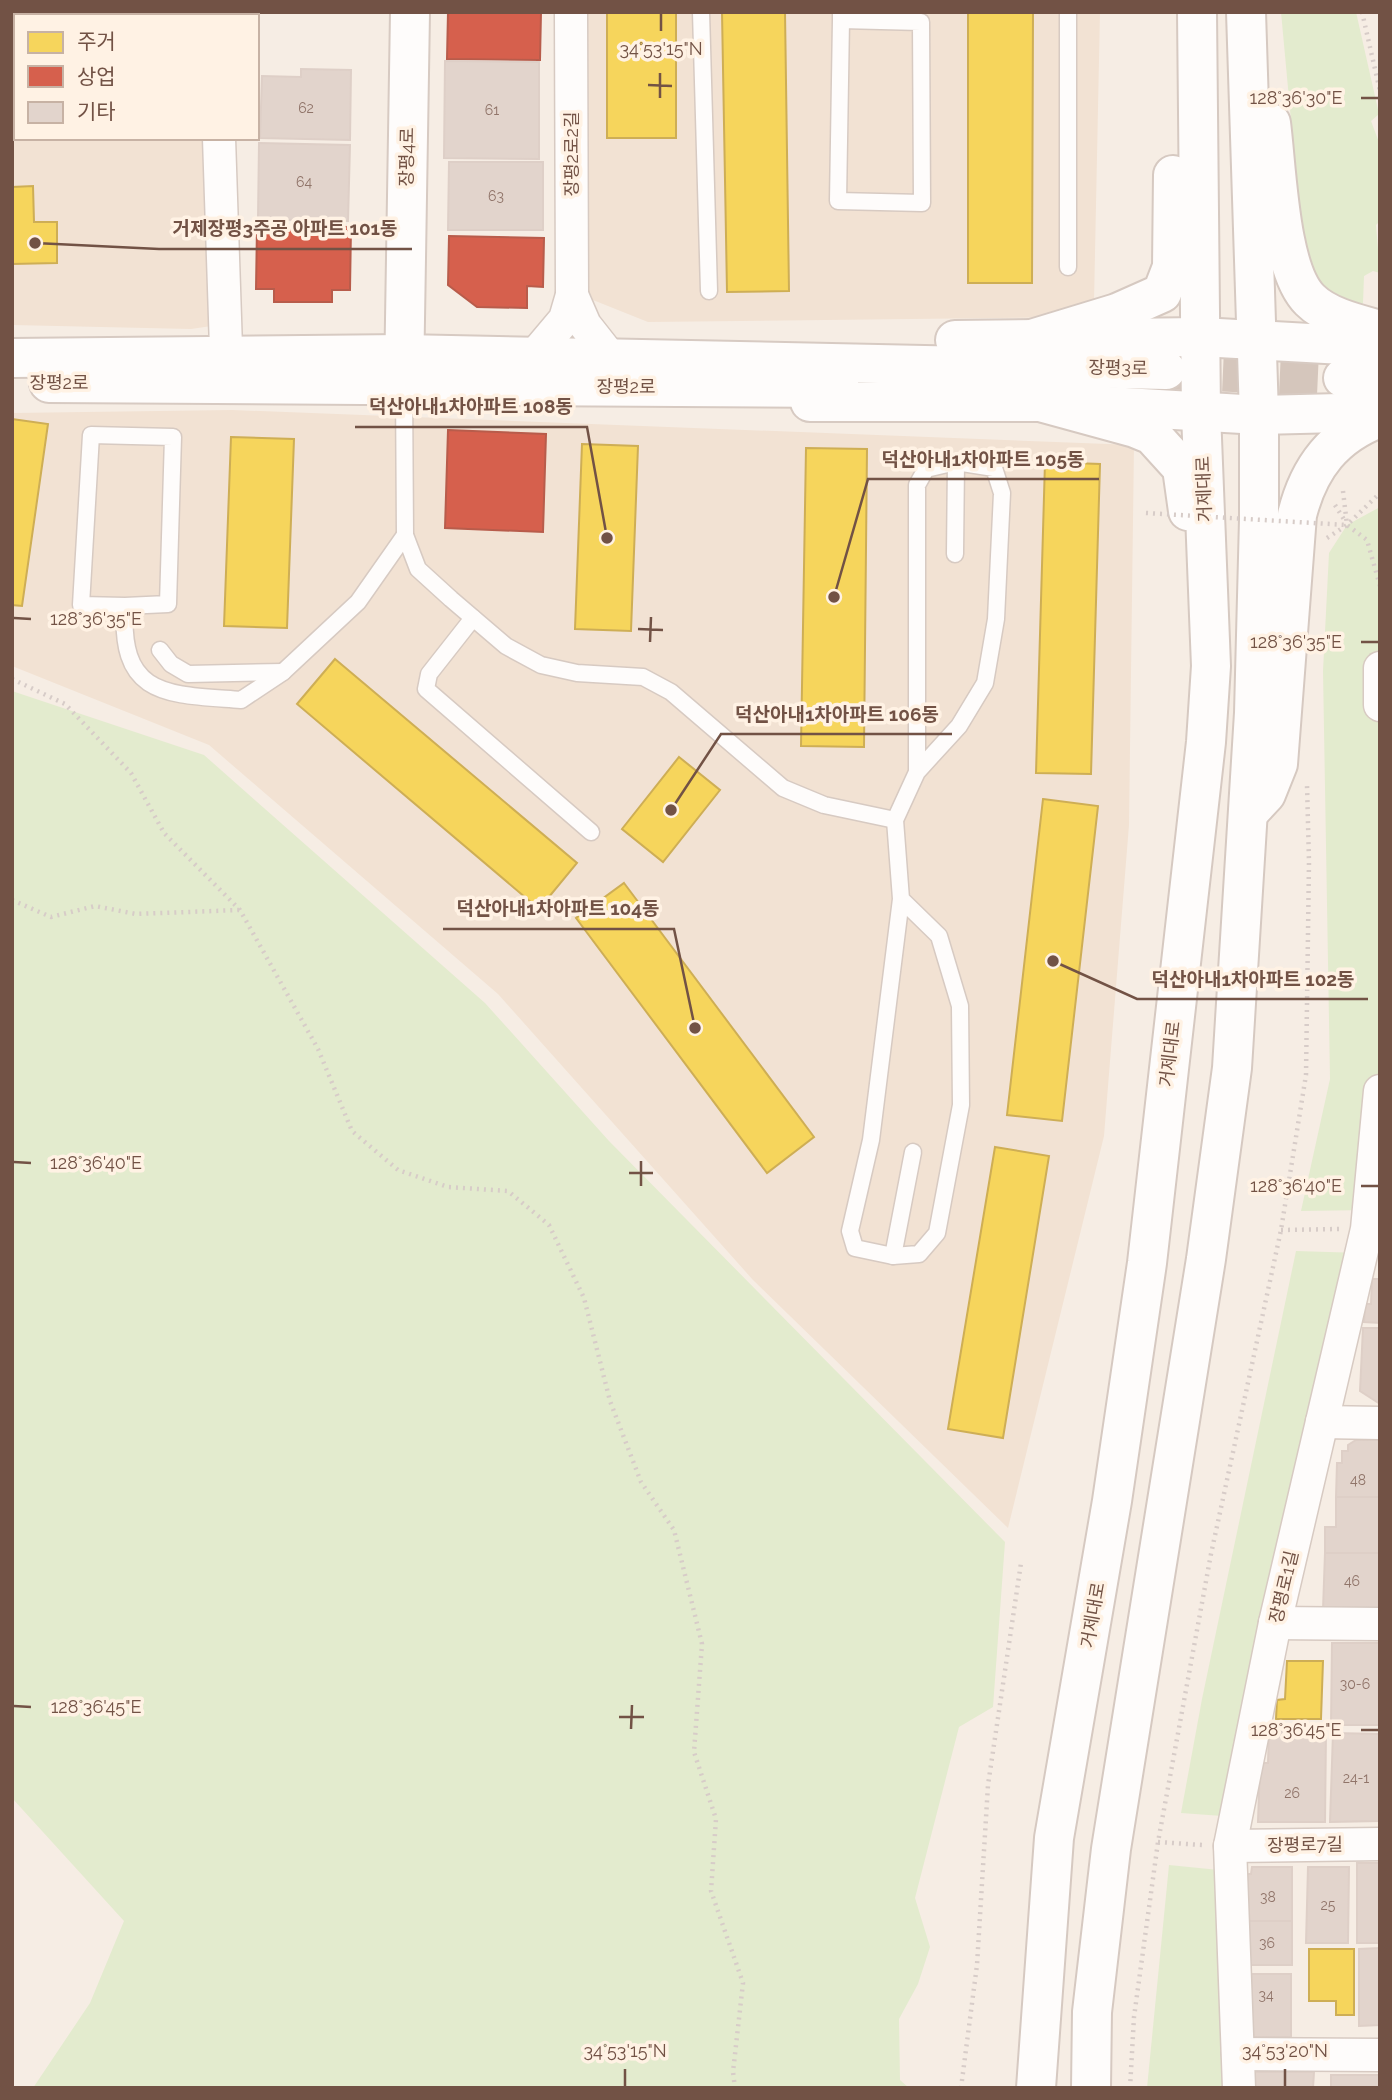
<svg xmlns="http://www.w3.org/2000/svg" width="1392" height="2100" font-family="Raleway,'Noto Sans KR',sans-serif">
  <style>
    .residential { fill: #f2e2d3 }
    .green { fill: #e3ebce }
    .homes { fill: #f6d55c; stroke: #ceae55; stroke-width: 2 }
    .shops { fill: #d6604d; stroke: #b85c4b; stroke-width: 2 }
    .building { fill: #e2d4cc; stroke: #decfc7; stroke-width: 2 }
    .lines { fill: none; stroke-linecap: round; stroke-linejoin: round }
    .tertiary-tunnel { stroke: #d5c6bc; stroke-width: 38; stroke-dasharray: 38 19; stroke-linecap: butt }
    .service-casing { stroke: #d7cac2; stroke-width: 19 }
    .minor-casing { stroke: #d7cac2; stroke-width: 35 }
    .tertiary-casing { stroke: #d7cac2; stroke-width: 42 }
    .secondary-casing { stroke: #d6c9c1; stroke-width: 42 }
    .path { stroke: #d7ccc8; stroke-width: 4.5; stroke-dasharray: 2 5; stroke-linecap: butt }
    .service { stroke: #fefcfb; stroke-width: 16 }
    .minor { stroke: #fefcfb; stroke-width: 32 }
    .tertiary { stroke: #fefcfb; stroke-width: 38 }
    .secondary { stroke: #fefcfb; stroke-width: 38 }
    .path-bridge { stroke: #d7ccc8; stroke-width: 4.5; stroke-dasharray: 2 5; stroke-linecap: butt }
    .ticks { fill: none; stroke: #725245; stroke-width: 2.5 }
    .labels { text-anchor: middle; stroke-width: 7; stroke-linejoin: round; paint-order: stroke }
    .number-label { font-size: 14px; fill: #907469 }
    .street-label { font-size: 18px; fill: #725245; stroke: #fff2e4 }
    .ticks-label { font-size: 18px; text-anchor: middle; fill: #725245; stroke: #fff2e4; stroke-width: 7; stroke-linejoin: round; paint-order: stroke }
    .leader { fill: none; stroke: #725245; stroke-width: 2.5 }
    .callout-dot { fill: #725245; stroke: #fff2e4; stroke-width: 2.5 }
    .callout-label { font-size: 19px; text-anchor: middle; font-weight: bold; fill: #725245; stroke: #fff2e4; stroke-width: 7; stroke-linejoin: round; paint-order: stroke }
  </style>
  <rect width="100%" height="100%" fill="#f6ede4"/>
  <g class="residential">
    <polygon points="12,12 215,12 215,16 16,16 16,138 219,138 225,324 191,329 12,325"/>
    <polygon points="573,12 1100,12 1094,302 1076,317 648,322 583,296"/>
    <polygon points="232,410 1134,445 1129,825 1104,1136 1008,1528 753,1280 498,994 209,745 12,666 12,413"/>
  </g>
  <g class="green">
    <polygon points="1281,12 1356,12 1379,114 1371,121 1380,145 1380,221 1376,225 1380,273 1373,271 1364,276 1363,303 1356,310 1344,307 1305,272"/>
    <polygon points="1380,507 1380,1091 1369,1210 1301,1211 1330,1079 1323,671 1329,553 1347,525"/>
    <polygon points="12,691 204,755 485,1003 609,1141 1005,1542 993,1707 959,1727 915,1898 930,1947 918,1984 899,2019 900,2080 909,2088 33,2088 90,2003 124,1921 12,1798"/>
    <polygon points="1296,1251 1361,1253 1236,1817 1181,1813 1202,1699"/>
    <polygon points="1169,1865 1229,1871 1239,2088 1147,2088"/>
  </g>
  <g class="homes">
    <rect x="54" y="12" width="93" height="4"/>
    <rect x="607" y="12" width="69" height="126"/>
    <polygon points="722,12 785,12 789,291 727,292"/>
    <polygon points="968,12 1033,12 1032,283 968,283"/>
    <polygon points="33,186 34,222 57,222 57,263 12,264 12,187"/>
    <polygon points="12,419 48,424 22,606 12,605"/>
    <polygon points="231,437 294,439 287,628 224,626"/>
    <polygon points="582,444 638,446 631,631 575,629"/>
    <polygon points="806,448 867,449 864,747 801,746"/>
    <polygon points="1045,462 1100,464 1091,774 1036,773"/>
    <polygon points="335,659 577,863 539,909 297,704"/>
    <polygon points="679,757 720,790 663,862 622,829"/>
    <polygon points="1043,799 1098,806 1062,1121 1007,1115"/>
    <polygon points="624,883 814,1137 767,1173 576,918"/>
    <polygon points="995,1147 1049,1156 1003,1438 948,1429"/>
    <polygon points="1287,1661 1323,1661 1321,1719 1276,1719 1277,1700 1285,1699"/>
    <polygon points="1309,1949 1354,1949 1354,2015 1336,2015 1336,2001 1309,2001"/>
  </g>
  <g class="shops">
    <polygon points="448,12 541,12 540,60 447,59"/>
    <polygon points="257,226 351,227 350,290 332,290 332,302 274,302 274,289 256,289"/>
    <polygon points="449,236 544,238 543,287 527,286 527,308 477,307 448,285"/>
    <polygon points="448,430 546,434 543,532 445,528"/>
  </g>
  <g class="building">
    <polygon points="445,61 539,62 539,159 444,158"/>
    <polygon points="301,69 351,70 350,140 260,138 262,76 301,77"/>
    <polygon points="259,143 350,145 348,221 258,219"/>
    <polygon points="449,162 543,162 543,230 448,230"/>
    <polygon points="1372,1279 1380,1279 1380,1323 1364,1322 1365,1304 1371,1304"/>
    <polygon points="1363,1328 1380,1328 1380,1404 1360,1391"/>
    <polygon points="1356,1440 1380,1440 1380,1497 1336,1497 1337,1463 1342,1463 1342,1451 1348,1451 1348,1445"/>
    <polygon points="1336,1497 1380,1497 1380,1553 1325,1553 1325,1527 1336,1527"/>
    <polygon points="1325,1553 1380,1553 1380,1609 1323,1610"/>
    <polygon points="1332,1643 1380,1643 1380,1725 1331,1725"/>
    <polygon points="1269,1731 1326,1731 1325,1822 1258,1822 1260,1763 1268,1763"/>
    <polygon points="1333,1733 1380,1734 1380,1821 1330,1822"/>
    <rect x="1357" y="1863" width="23" height="80"/>
    <polygon points="1252,1867 1292,1867 1292,1921 1242,1921 1243,1874 1251,1874"/>
    <polygon points="1308,1867 1349,1867 1348,1943 1306,1943"/>
    <polygon points="1242,1921 1292,1921 1292,1965 1241,1965"/>
    <polygon points="1380,1948 1380,2025 1359,2026 1359,1949"/>
    <polygon points="1240,1974 1291,1974 1291,2037 1253,2037"/>
    <polygon points="1248,2072 1314,2072 1313,2088 1248,2088"/>
    <rect x="1331" y="2075" width="49" height="13"/>
  </g>
  <g class="lines">
    <polyline class="tertiary-tunnel" points="1166,370 1343,378"/>
    <defs>
      <g id="service">
        <polyline points="701,12 709,291"/>
        <polyline points="841,20 921,22 922,203 838,201 841,20 841,12"/>
        <polyline points="1068,267 1068,12"/>
        <polyline points="404,386 405,535 418,569 451,599 506,646 541,665 577,673 643,677 671,692 783,788 824,805 895,820"/>
        <polyline points="955,554 956,462"/>
        <path d="M125 606 81 605 91 435 173 437 168 604 125 606C119 698 167 694 241 700L283 672 358 602 405 535"/>
        <polyline points="473,618 429,674 426,689 591,832"/>
        <polyline points="160,650 171,664 188,674 283,672"/>
        <polyline points="901,899 939,936 960,1006 961,1105 937,1233 919,1254 893,1256 855,1248 850,1231 871,1140 901,899 895,820 917,772 917,485 926,469 956,462 994,468 1002,493 996,619 985,683 959,726 917,772"/>
        <polyline points="893,1256 913,1152"/>
      </g>
      <g id="minor">
        <polyline points="215,12 215,16"/>
        <polyline points="12,116 16,116"/>
        <polyline points="219,138 227,378"/>
        <polyline points="572,295 585,325 611,358"/>
        <polyline points="533,357 565,319 572,295 571,12"/>
        <polyline points="1380,668 1380,705"/>
        <polyline points="1322,1422 1380,1423"/>
        <polyline points="1275,1623 1380,1624"/>
        <polyline points="1230,1846 1380,1844"/>
        <polyline points="1238,2054 1380,2055"/>
        <polyline points="1239,2088 1230,1846 1275,1623 1367,1229 1380,1091"/>
      </g>
      <g id="tertiary">
        <polyline points="955,340 1201,337 1380,347"/>
        <polyline points="12,358 403,354 1166,370"/>
        <polyline points="1343,378 1380,379"/>
        <polyline points="404,381 410,12"/>
        <polyline points="49,383 840,388"/>
        <polyline points="810,402 1040,402 1259,415 1380,412"/>
      </g>
      <g id="secondary">
        <path d="M1271 123C1277 168 1279 270 1310 300 1327 317 1358 324 1380 330"/>
        <polyline points="1035,338 1117,313 1162,293 1172,267 1173,175"/>
        <polyline points="1040,402 1135,428 1152,435 1182,468 1188,511"/>
        <path d="M1252 809 1266 794 1278 764 1297 515C1309 467 1334 435 1380 418"/>
        <polyline points="1036,2088 1054,1838 1112,1501 1147,1263 1206,742 1211,666 1201,413 1197,12"/>
        <polyline points="1091,2088 1092,2012 1111,1849 1206,1259 1232,1068 1254,713 1259,519 1259,415 1246,12"/>
      </g>
    </defs>
    <use href="#service" class="service-casing"/>
    <use href="#minor" class="minor-casing"/>
    <use href="#tertiary" class="tertiary-casing"/>
    <use href="#secondary" class="secondary-casing"/>
    <g class="path">
      <polyline points="1362,12 1380,91"/>
      <polyline points="1343,491 1347,525 1367,540 1380,586"/>
      <polyline points="1335,505 1345,521"/>
      <polyline points="1327,538 1347,525 1380,493"/>
      <polyline points="12,679 65,704 131,773 164,833 240,910 318,1049 352,1131 398,1170 448,1187 508,1191 549,1225 584,1298 610,1401 641,1482 674,1530 702,1644 694,1752 716,1819 711,1891 743,1983 733,2072 735,2088"/>
      <polyline points="12,900 51,917 95,906 136,914 239,910"/>
      <polyline points="1281,1230 1339,1229"/>
      <polyline points="1158,1842 1202,1845"/>
      <polyline points="961,2088 977,1965 988,1785 1021,1563"/>
      <polyline points="1130,2088 1134,2017 1158,1842 1211,1554 1281,1230 1306,1075 1309,862 1307,785"/>
    </g>
    <use href="#service" class="service"/>
    <use href="#minor" class="minor"/>
    <use href="#tertiary" class="tertiary"/>
    <use href="#secondary" class="secondary"/>
    <polyline class="path-bridge" points="1146,513 1347,525"/>
  </g>
  <path class="ticks" d="M661 31V14M648 85 672 86M660 98V73M1361 98H1378M14 618 31 619M638 629 663 630M650 642 651 617M1361 642H1378M14 1162 31 1163M629 1173H653M641 1186V1161M1361 1186H1378M14 1706 31 1707M619 1717H644M631 1729 632 1705M1361 1730H1378M625 2086V2069M1285 2086V2069"/>
  <g class="labels">
    <g class="number-label">
      <text x="306" y="113">62</text>
      <text x="492" y="115">61</text>
      <text x="304" y="187">64</text>
      <text x="496" y="201">63</text>
      <text x="1358" y="1485">48</text>
      <text x="1352" y="1586">46</text>
      <text x="1355" y="1689">30-6</text>
      <text x="1356" y="1783">24-1</text>
      <text x="1292" y="1798">26</text>
      <text x="1268" y="1902">38</text>
      <text x="1328" y="1910">25</text>
      <text x="1267" y="1948">36</text>
      <text x="1266" y="2000">34</text>
    </g>
    <g class="street-label">
      <text transform="translate(572 154) rotate(-90)" y="6">장평2로2길</text>
      <text transform="translate(407 157) rotate(-89)" y="6">장평4로</text>
      <text transform="translate(1118 368) rotate(1)" y="6">장평3로</text>
      <text x="59" y="389">장평2로</text>
      <text x="626" y="393">장평2로</text>
      <text transform="translate(1204 489) rotate(-92)" y="6">거제대로</text>
      <text transform="translate(1170 1054) rotate(-83)" y="6">거제대로</text>
      <text transform="translate(1284 1587) rotate(-77)" y="6">장평로1길</text>
      <text transform="translate(1093 1615) rotate(-80)" y="6">거제대로</text>
      <text transform="translate(1305 1845) rotate(-1)" y="6">장평로7길</text>
    </g>
  </g>
  <g class="ticks-label">
    <text x="661" y="55">34°53'15"N</text>
    <text x="1296" y="104">128°36'30"E</text>
    <text x="96" y="625">128°36'35"E</text>
    <text x="1296" y="648">128°36'35"E</text>
    <text x="96" y="1169">128°36'40"E</text>
    <text x="1296" y="1192">128°36'40"E</text>
    <text x="96" y="1713">128°36'45"E</text>
    <text x="1296" y="1736">128°36'45"E</text>
    <text x="625" y="2057">34°53'15"N</text>
    <text x="1285" y="2057">34°53'20"N</text>
  </g>
  <path class="leader" d="M35 243L159 249H412M607 538L587 427H355M834 597L868 479H1099M671 810L721 734H952M695 1028L674 929H443M1053 961L1137 999H1368"/>
  <g class="callout-dot">
    <circle cx="35" cy="243" r="7"/>
    <circle cx="607" cy="538" r="7"/>
    <circle cx="834" cy="597" r="7"/>
    <circle cx="671" cy="810" r="7"/>
    <circle cx="695" cy="1028" r="7"/>
    <circle cx="1053" cy="961" r="7"/>
  </g>
  <g class="callout-label">
    <text x="285" y="235">거제장평3주공 아파트 101동</text>
    <text x="471" y="413">덕산아내1차아파트 108동</text>
    <text x="983" y="466">덕산아내1차아파트 105동</text>
    <text x="837" y="721">덕산아내1차아파트 106동</text>
    <text x="558" y="915">덕산아내1차아파트 104동</text>
    <text x="1253" y="986">덕산아내1차아파트 102동</text>
  </g>
  <rect width="1392" height="2100" fill="none" stroke="#725245" stroke-width="28"/>
  <rect x="14" y="14" width="245" height="126" fill="#fff2e4" stroke="#c7b2a4" stroke-width="2"/>
  <rect x="28" y="32" width="35" height="21" fill="#f6d55c" stroke="#c7b2a4" stroke-width="2"/>
  <text x="77" y="49" font-size="21" fill="#725245">주거</text>
  <rect x="28" y="66" width="35" height="21" fill="#d6604d" stroke="#c7b2a4" stroke-width="2"/>
  <text x="77" y="84" font-size="21" fill="#725245">상업</text>
  <rect x="28" y="102" width="35" height="21" fill="#e2d4cc" stroke="#c7b2a4" stroke-width="2"/>
  <text x="77" y="119" font-size="21" fill="#725245">기타</text>
</svg>
